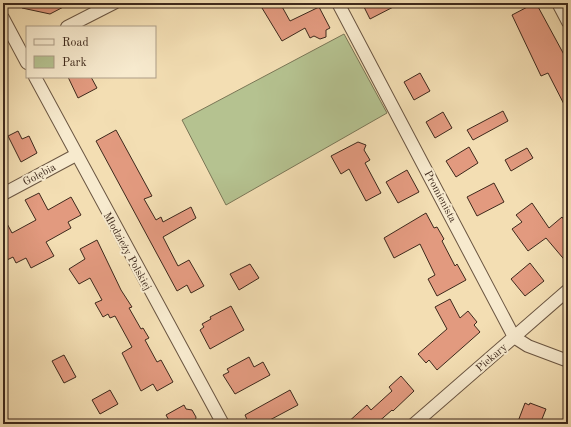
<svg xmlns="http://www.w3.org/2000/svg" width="571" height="427" font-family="'Old Standard TT',serif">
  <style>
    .green { fill: #b5c290; stroke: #7a7656 }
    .building { fill: #e29a7f; stroke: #3e291c }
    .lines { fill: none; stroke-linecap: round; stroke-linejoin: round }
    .minor-casing { stroke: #6b5642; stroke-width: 14 }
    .minor { stroke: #f7eace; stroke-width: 12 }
    .labels { text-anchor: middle; stroke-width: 4; stroke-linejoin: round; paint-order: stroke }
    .street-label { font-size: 11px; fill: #3e291c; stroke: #f7eace }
  </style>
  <rect width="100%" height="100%" fill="#f3deb3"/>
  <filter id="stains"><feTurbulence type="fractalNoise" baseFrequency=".005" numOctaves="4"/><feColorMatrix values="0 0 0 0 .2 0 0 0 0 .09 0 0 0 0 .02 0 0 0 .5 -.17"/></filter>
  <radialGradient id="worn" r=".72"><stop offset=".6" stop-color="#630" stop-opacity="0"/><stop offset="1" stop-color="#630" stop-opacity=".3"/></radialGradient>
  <polygon class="green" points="344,34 387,113 226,205 182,120"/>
  <g class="building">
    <polygon points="22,3 71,3 50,14 22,8"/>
    <polygon points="270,3 280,3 290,21 319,7 330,28 326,30 326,37 320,39 314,36 310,38 305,28 282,41 262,8"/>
    <polygon points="362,3 401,3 370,19"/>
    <polygon points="535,3 536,3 568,62 568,112 548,73 541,76 512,15"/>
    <polygon points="420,73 430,91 414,100 404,82"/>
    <polygon points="68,77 91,77 97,88 78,98"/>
    <polygon points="503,111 508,121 473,140 467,130"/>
    <polygon points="443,112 452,128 435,138 426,122"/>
    <polygon points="116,130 152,196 144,199 156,220 161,217 163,222 191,207 196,218 163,237 178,266 189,260 204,286 191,293 187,285 177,291 96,141"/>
    <polygon points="18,131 22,139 29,136 37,153 21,162 8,136"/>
    <polygon points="358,142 366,145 364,150 370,160 365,163 381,193 366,201 349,169 341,174 331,156"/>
    <polygon points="469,147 478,163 456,177 446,161"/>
    <polygon points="527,148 533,158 511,171 505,160"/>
    <polygon points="407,170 419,192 398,203 386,182"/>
    <polygon points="494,183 504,202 477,216 467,197"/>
    <polygon points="39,193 48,210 71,197 81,215 68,222 71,228 46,242 54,256 31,268 26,258 16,263 13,257 3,262 3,216 12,233 36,220 25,200"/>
    <polygon points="532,203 549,228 562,217 568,225 568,264 546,238 528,251 512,229 522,222 516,215"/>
    <polygon points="426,213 434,228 437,227 444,239 442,241 455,266 457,264 466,280 437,296 428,279 435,275 420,244 394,258 384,238"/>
    <polygon points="97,240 121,290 132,307 129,308 141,329 143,328 149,338 145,340 157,362 161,360 173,382 157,391 153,384 141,391 122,353 132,347 115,316 110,318 108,314 103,317 95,303 102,300 90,278 79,284 69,269 85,259 80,249"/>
    <polygon points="530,263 544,281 525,296 511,279"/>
    <polygon points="250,264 259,278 239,290 230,274"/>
    <polygon points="450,299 460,318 468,311 477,322 474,325 480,332 437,370 429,360 426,363 418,354 447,329 435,307"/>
    <polygon points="231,306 244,330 210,349 200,330 204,327 202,324 211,319 210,317"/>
    <polygon points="64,355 76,377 64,383 52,361"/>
    <polygon points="249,357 254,367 263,362 270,375 235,394 223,375 229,372 227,369"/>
    <polygon points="401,376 414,391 393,411 392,410 376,424 346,424 367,405 371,410 392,391 389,387"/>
    <polygon points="110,390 118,404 100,414 92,400"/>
    <polygon points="290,390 298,405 268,421 270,424 249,424 245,415"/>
    <polygon points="525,403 529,405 530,403 546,409 540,424 517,424"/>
    <polygon points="184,405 186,409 192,410 196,417 195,424 171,424 166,415"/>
  </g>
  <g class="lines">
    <defs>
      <g id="minor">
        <polyline points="338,3 514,337 528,346 568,361"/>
        <polyline points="558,3 568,22"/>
        <polyline points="3,18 27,63"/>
        <polyline points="67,27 114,3"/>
        <polyline points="35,77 223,424"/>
        <polyline points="3,194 76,155"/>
        <polyline points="414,424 568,290"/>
      </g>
    </defs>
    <use href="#minor" class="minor-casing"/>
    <use href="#minor" class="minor"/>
  </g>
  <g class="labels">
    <g class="street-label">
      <text transform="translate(39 174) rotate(-28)" y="4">Gołębia</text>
      <text transform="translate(441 196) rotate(62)" y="4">Promienista</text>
      <text transform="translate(128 251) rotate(61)" y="4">Młodzieży Polskiej</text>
      <text transform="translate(491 357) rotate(-41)" y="4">Piekary</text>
    </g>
  </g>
  <rect width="571" height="427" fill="none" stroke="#f3deb3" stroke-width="16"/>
  <rect x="4" y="4" width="563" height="419" fill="none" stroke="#3e291c" stroke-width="2"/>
  <rect x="8" y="8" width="555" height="411" fill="none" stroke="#3e291c"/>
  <rect x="26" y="26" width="130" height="52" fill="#f7eace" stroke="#ad9d87"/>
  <rect x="34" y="39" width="20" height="6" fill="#f7eace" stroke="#ad9d87"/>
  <text x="62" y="46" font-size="12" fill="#3e291c">Road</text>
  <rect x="34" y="56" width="20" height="12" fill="#b5c290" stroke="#ad9d87"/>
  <text x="62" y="66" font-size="12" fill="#3e291c">Park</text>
  <rect width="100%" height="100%" filter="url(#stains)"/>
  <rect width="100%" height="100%" fill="url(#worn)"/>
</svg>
